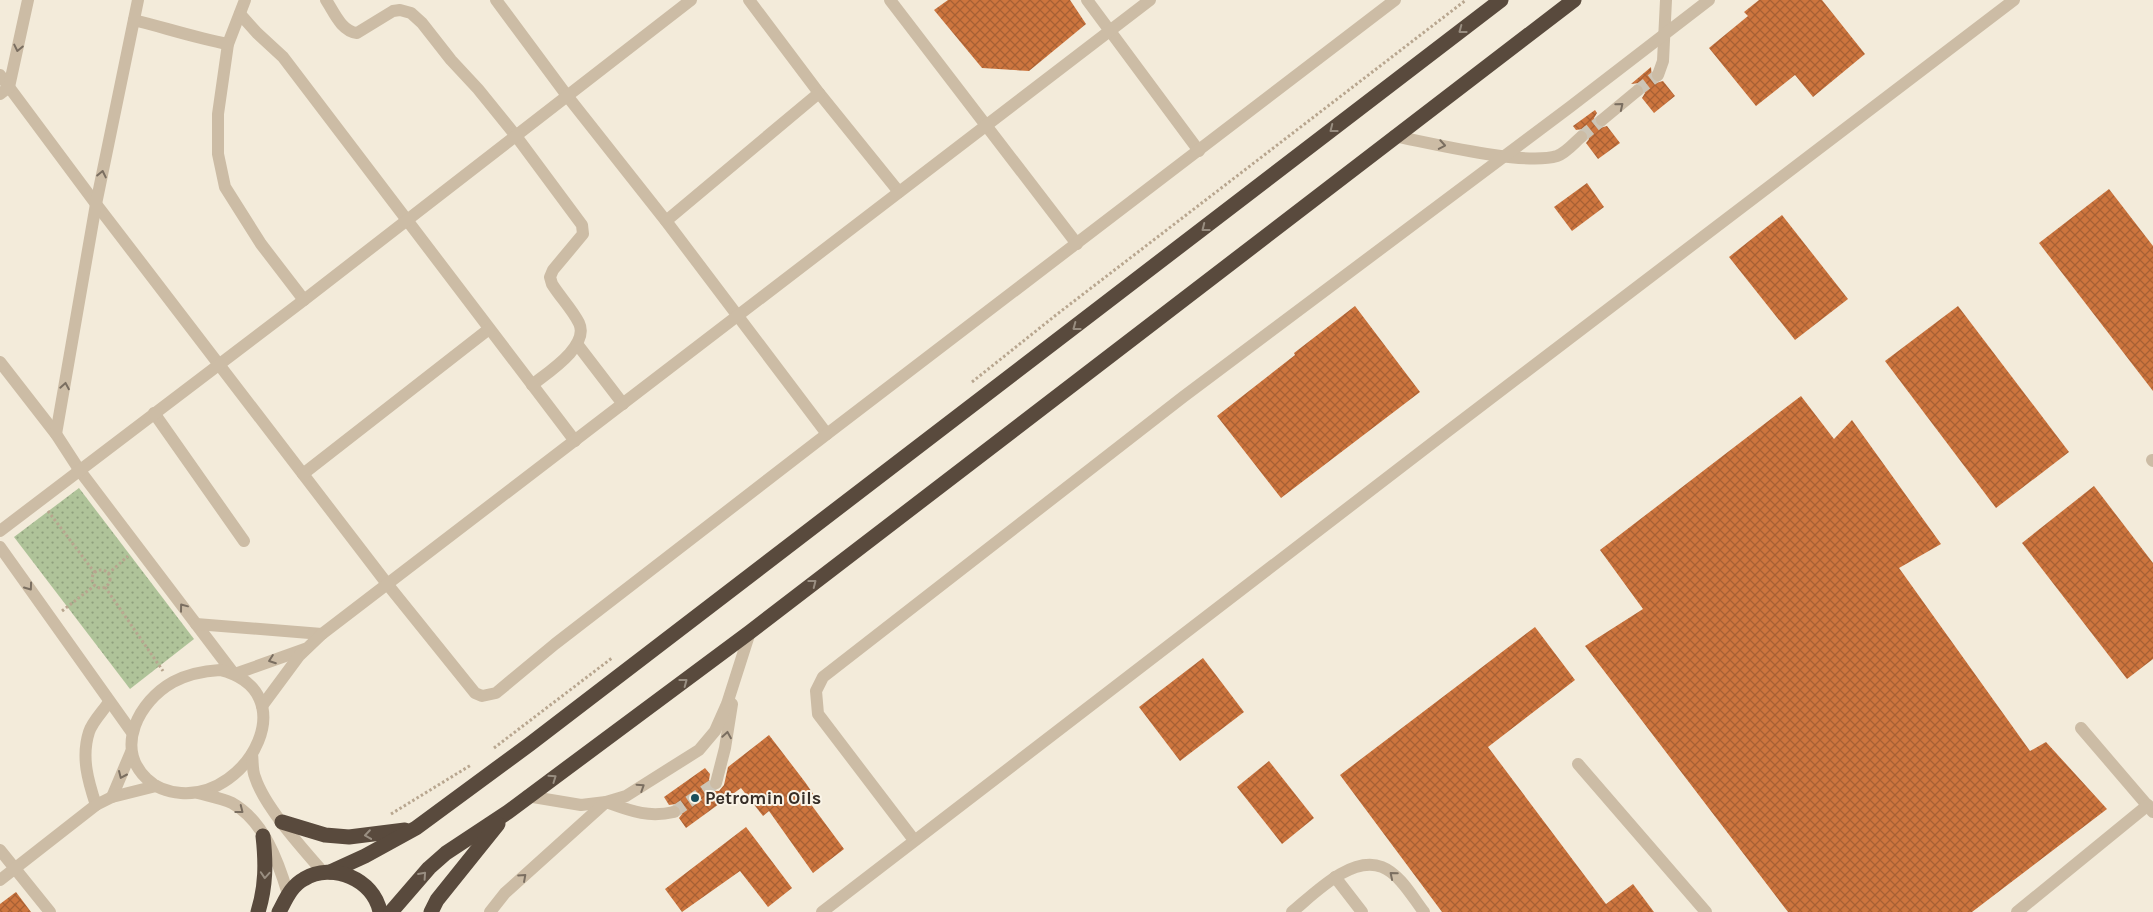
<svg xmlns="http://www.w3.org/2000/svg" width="2153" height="912" font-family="Karla,sans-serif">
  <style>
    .garden { fill: url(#garden-dots) }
    .building { fill: url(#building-cross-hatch) }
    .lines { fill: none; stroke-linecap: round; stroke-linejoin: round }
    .minor-tunnel { stroke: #cdc5b6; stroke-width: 12; stroke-dasharray: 12 6; stroke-linecap: butt }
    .path { stroke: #b8a68f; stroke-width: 3; stroke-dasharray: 2.5 2.5; stroke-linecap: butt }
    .minor { stroke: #ccbca5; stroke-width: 12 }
    .highway { stroke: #594a3d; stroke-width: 15 }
    .oneway { stroke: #998e81 }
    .oneway2 { stroke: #7a6e60 }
    .poi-dot { fill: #1a4e5b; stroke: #faf4e7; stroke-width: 2 }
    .labels { text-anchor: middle; stroke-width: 4; stroke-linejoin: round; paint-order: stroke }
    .poi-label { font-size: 18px; font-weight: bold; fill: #372e27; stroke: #faf4e7; text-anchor: start }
  </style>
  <defs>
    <pattern id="garden-dots" width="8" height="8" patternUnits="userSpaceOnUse" patternTransform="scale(1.25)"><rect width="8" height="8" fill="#afc399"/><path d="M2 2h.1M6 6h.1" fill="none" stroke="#8f9f7d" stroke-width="1.8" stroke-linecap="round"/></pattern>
    <pattern id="building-cross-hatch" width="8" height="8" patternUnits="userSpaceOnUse" patternTransform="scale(1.25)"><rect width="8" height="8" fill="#cd753e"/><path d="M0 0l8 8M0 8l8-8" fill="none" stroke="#a76034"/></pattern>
  </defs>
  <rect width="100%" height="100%" fill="#f3ebda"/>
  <polygon class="garden" points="79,488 194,639 130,689 14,537"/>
  <g class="building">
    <polygon points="948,0 1070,0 1086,24 1029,71 982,68 934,10"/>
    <polygon points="1759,0 1822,0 1865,54 1813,97 1795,75 1756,106 1709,48 1748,16 1744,12"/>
    <polygon points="1651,67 1652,80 1656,83 1663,81 1675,96 1654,113 1642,98 1645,93 1644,86 1639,83 1631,84"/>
    <polygon points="1595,110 1597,113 1594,118 1595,125 1600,128 1607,126 1620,143 1598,159 1586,143 1589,139 1587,132 1583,129 1576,130 1573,126"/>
    <polygon points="1587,183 1604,207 1572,231 1554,207"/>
    <polygon points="2109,189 2153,246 2153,391 2039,243"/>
    <polygon points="1782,215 1848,299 1795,340 1729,257"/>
    <polygon points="1355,306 1420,392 1281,498 1217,416 1295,355 1294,353"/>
    <polygon points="1958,306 2069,452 1996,508 1885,361"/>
    <polygon points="1801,396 1834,439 1852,420 1941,544 1899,568 2030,751 2046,742 2107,809 1972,912 1788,912 1585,646 1643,609 1600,550"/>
    <polygon points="2094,486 2153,563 2153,659 2127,679 2022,543"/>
    <polygon points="1535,627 1575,680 1488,747 1606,904 1633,884 1654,912 1442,912 1340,775"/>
    <polygon points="1203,658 1244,712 1180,761 1139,707"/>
    <polygon points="769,735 805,782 816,798 810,803 844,849 813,873 769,811 763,816 741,788 686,828 679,818 682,814 680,807 676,804 669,805 664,797 705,768 710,774 708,786 714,791 719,791 724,785 728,767"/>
    <polygon points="1269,761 1314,818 1282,844 1237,787"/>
    <polygon points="746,827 792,888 768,907 740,871 682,912 665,889"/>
    <polygon points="16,892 31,912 0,912 0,904"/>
  </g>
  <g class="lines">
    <g class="minor-tunnel">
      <polyline points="1637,91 1658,75"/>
      <polyline points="1581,137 1602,120"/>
      <polyline points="674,812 716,783"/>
    </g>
    <g class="path">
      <polyline points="972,382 1056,315 1466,0"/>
      <polyline points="48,511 95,573"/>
      <circle cx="101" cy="579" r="9"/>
      <polyline points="108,574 128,556"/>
      <polyline points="105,587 163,671"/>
      <polyline points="62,611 94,586"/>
      <polyline points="494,748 612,658"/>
      <polyline points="391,814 471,765"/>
    </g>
    <g class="minor">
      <polyline points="245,0 228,44 218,114 218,154 225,187 261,244 304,300"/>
      <path d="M326 0C334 12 341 31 357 33L393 11 400 10 411 13 422 23 451 60 478 89 516 136 582 225 583 234 553 270 550 277 552 284C560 297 572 309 579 323 590 346 547 373 532 385"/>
      <polyline points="496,0 568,97 666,221 827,434"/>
      <polyline points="749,0 819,93 899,192"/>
      <polyline points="890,0 1077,244"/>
      <polyline points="1087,0 1199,151"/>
      <polyline points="240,14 257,33 283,57 575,441"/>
      <path d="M134 20C166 28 196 38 228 44"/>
      <polyline points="0,75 96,204 388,585 475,693 482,696 496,693 555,644 827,434 1395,0"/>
      <polyline points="1658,75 1663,61 1666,0"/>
      <polyline points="0,94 9,87 28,0"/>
      <polyline points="1602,120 1637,91"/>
      <path d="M1394 136C1431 143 1524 166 1557 156 1566 153 1574 143 1581 137"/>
      <polyline points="666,221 819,93"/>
      <polyline points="577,344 623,404"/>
      <polyline points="0,362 56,434 80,471 234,674"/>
      <polyline points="154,413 244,541"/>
      <polyline points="56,434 96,204 138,0"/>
      <polyline points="2152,460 2153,461"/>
      <polyline points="303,474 489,329"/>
      <polyline points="0,531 304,300 691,0"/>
      <polyline points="0,547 131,731"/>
      <polyline points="196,624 322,634"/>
      <path d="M220 670C305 691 250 798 181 793 169 792 156 788 147 779 114 748 139 701 173 682 188 674 203 671 220 670Z"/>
      <polyline points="235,674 305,649"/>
      <polyline points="262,706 299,656 322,634 1150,0"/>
      <polyline points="2081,728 2153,812"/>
      <path d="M252 754C253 761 252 770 255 777 264 806 302 848 323 872"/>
      <polyline points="1578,764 1706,912"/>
      <polyline points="716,783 725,748 732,704"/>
      <path d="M198 793C209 796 221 798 232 803 264 821 278 861 288 894"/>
      <polyline points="527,796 581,805 606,802 626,796 699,750 715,731 727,704 750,632"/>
      <polyline points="112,797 131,752"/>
      <path d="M96 805C88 781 81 757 89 732 92 722 103 711 109 702"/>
      <polyline points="914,840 818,714 816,691 823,677 1183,397 1570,107 1709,0"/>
      <polyline points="0,850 50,912"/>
      <polyline points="1335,877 1362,912"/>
      <polyline points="0,880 96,805 112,797 156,786"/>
      <path d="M490 912 505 893 606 802C631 811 648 818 674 812"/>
      <polyline points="822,912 1444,434 2014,0"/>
      <path d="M1292 912C1314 894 1351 855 1382 867 1400 874 1413 898 1424 912"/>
      <polyline points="2017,912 2148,805"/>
    </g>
    <g class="highway">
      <polyline points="282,822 325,835 349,837 405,830"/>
      <polyline points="330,872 365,856 416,828 530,744 1501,0"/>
      <path d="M258 912C266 886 266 863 263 836"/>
      <path d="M279 912C286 899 291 886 304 879 332 862 374 879 380 912"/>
      <polyline points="391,912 429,868 446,853 508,812 750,632 1574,0"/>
      <polyline points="431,912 437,900 498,824"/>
    </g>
  </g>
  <defs><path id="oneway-chevron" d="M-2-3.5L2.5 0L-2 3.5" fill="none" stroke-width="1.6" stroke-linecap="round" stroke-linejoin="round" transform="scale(1.25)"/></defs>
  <g class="oneway">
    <use href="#oneway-chevron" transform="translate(1462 30) rotate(143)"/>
    <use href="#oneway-chevron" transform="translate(1333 129) rotate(142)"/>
    <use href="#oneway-chevron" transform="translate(1205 228) rotate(142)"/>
    <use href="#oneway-chevron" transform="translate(1076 327) rotate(143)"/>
    <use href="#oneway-chevron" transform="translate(813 583) rotate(-38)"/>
    <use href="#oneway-chevron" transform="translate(684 682) rotate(-37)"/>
    <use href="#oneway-chevron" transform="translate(553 778) rotate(-35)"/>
    <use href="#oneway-chevron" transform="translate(368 835) rotate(172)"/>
    <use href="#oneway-chevron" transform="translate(265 875) rotate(94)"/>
    <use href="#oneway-chevron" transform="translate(423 875) rotate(-48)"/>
  </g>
  <g class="oneway2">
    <use href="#oneway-chevron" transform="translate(18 48) rotate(102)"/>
    <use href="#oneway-chevron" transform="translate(1620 106) rotate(-39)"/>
    <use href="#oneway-chevron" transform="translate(1442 145) rotate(10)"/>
    <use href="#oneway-chevron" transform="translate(102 174) rotate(-78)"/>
    <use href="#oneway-chevron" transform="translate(65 386) rotate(-80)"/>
    <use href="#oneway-chevron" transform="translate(29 587) rotate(54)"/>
    <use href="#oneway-chevron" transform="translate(183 607) rotate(-127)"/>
    <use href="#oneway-chevron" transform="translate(272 660) rotate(160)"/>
    <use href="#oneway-chevron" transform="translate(727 735) rotate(-81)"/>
    <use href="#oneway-chevron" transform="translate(122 775) rotate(114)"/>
    <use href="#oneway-chevron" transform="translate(641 787) rotate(-33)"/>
    <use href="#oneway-chevron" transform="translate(240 810) rotate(38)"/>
    <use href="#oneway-chevron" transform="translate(1393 875) rotate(-140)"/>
    <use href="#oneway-chevron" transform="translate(523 877) rotate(-42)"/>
  </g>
  <circle class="poi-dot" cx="695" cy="798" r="5"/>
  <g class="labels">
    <g class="poi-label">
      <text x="705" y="804">Petromin Oils</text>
    </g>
  </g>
</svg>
